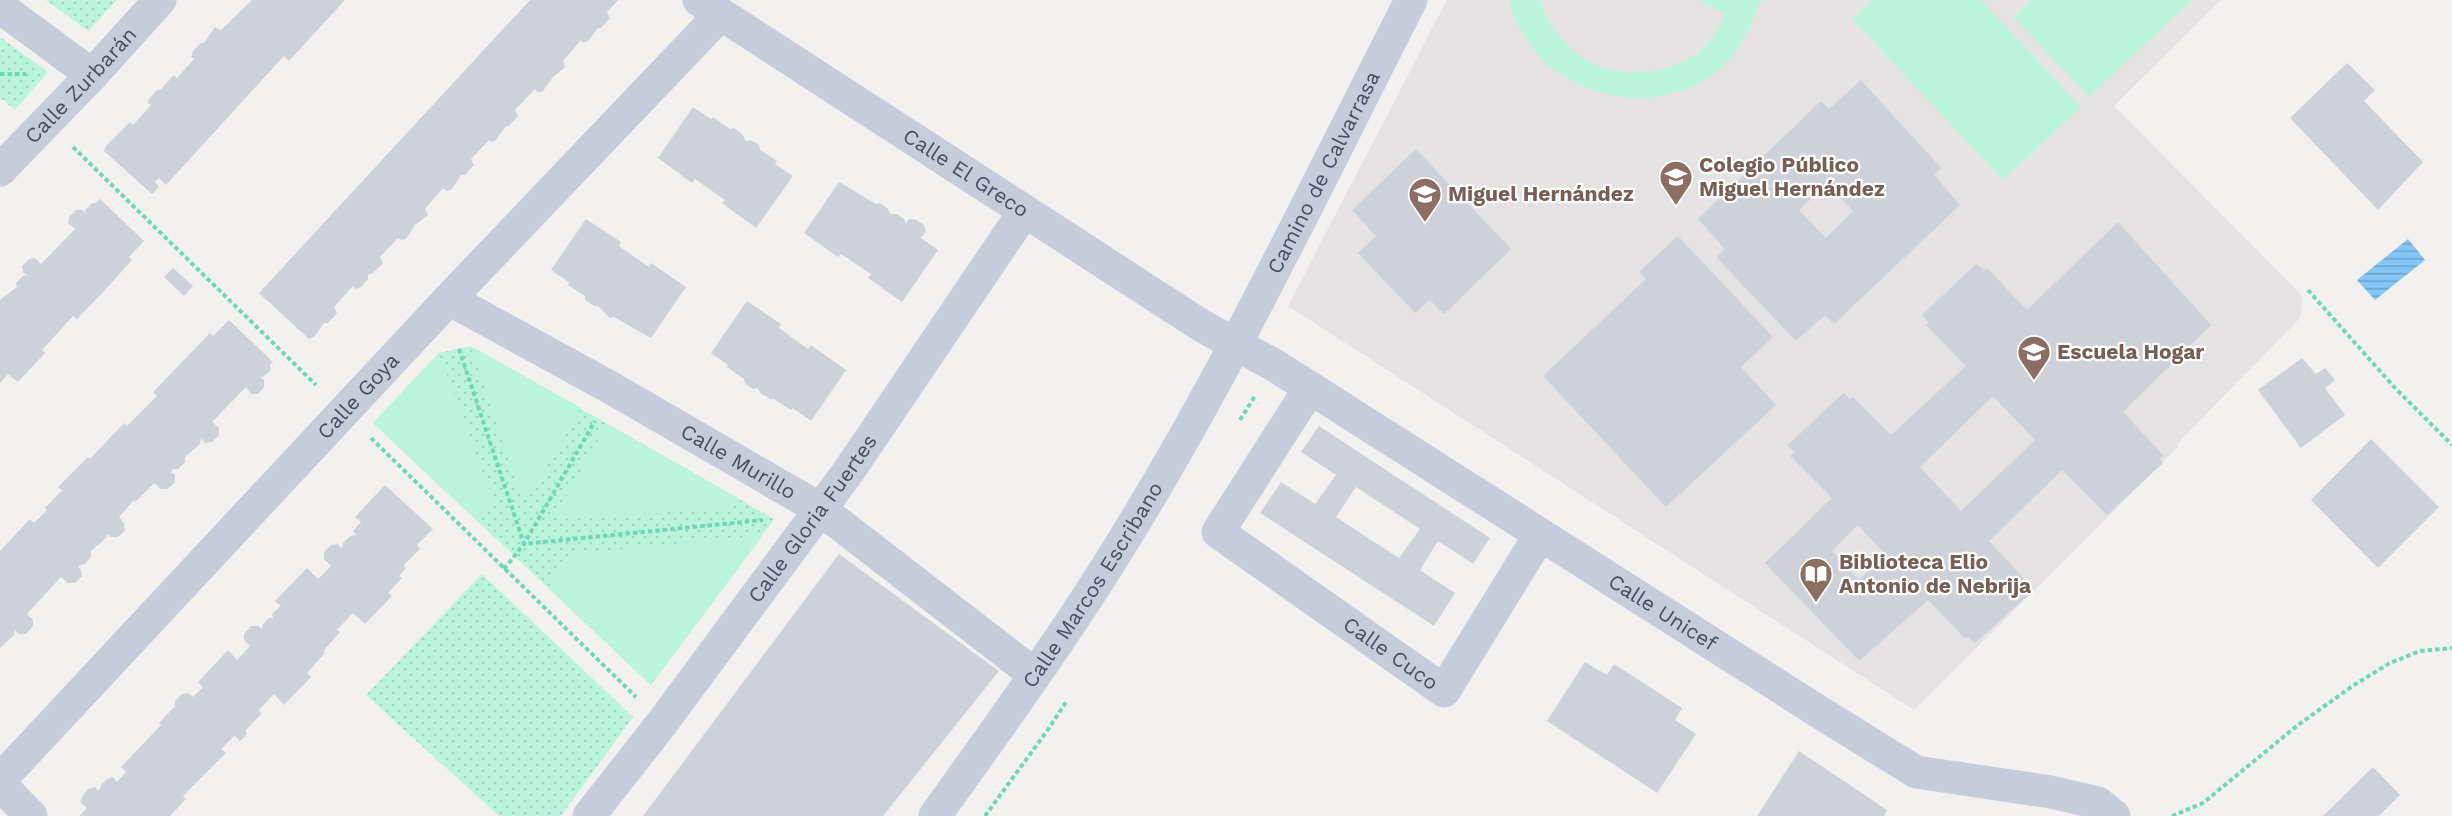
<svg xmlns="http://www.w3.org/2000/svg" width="2452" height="816" font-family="'Work Sans',sans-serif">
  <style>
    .education { fill: #e4e2e2 }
    .grass { fill: url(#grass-dots) }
    .garden { fill: #bbf4dd }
    .water { fill: url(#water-rules) }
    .building { fill: #cfd1d8; fill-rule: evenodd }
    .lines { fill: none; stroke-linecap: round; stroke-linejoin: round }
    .path { stroke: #6fd6b9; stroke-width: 4; stroke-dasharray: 4.5 3; stroke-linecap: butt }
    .minor { stroke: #c6ccd9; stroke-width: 33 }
    .labels { text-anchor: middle; stroke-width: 4.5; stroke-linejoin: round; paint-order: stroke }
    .street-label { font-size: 21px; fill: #464e60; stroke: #fff }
    .education-label { font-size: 21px; font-weight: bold; fill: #785e54; stroke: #fff; text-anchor: start }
  </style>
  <defs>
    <pattern id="grass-dots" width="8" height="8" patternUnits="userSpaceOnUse" patternTransform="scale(1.5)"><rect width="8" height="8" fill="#bbf4dd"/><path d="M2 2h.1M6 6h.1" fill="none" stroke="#a2d3c0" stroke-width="1.8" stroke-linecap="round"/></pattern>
    <pattern id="water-rules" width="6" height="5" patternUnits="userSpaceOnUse" patternTransform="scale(1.5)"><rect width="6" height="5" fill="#84c6f5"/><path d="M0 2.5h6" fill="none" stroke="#6ea3ca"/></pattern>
  </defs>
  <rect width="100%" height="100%" fill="#f3f1f0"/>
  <polygon class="education" points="1447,0 2221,0 2114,106 2303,297 2300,318 2177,444 2178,447 1914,710 1288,306"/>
  <g class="grass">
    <polygon points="46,0 117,0 88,31"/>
    <polygon points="0,37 48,72 15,110 2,99 0,100"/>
    <polygon points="471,346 774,519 651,685 373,423 439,353"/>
    <polygon points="482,574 633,717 561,816 499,816 366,695"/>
  </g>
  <g class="garden">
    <path d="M1509 0H1539C1559 54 1606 83 1662 69 1696 60 1712 46 1725 14L1698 0H1762C1751 23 1737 58 1715 73 1671 105 1610 106 1564 76 1558 72 1550 68 1545 63 1540 58 1536 51 1531 45 1522 33 1511 15 1509 0Z"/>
    <polygon points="1873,0 1981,0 2081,107 2003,180 1852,19"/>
    <polygon points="2031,0 2192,0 2089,97 2014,17"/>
    <polygon points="471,346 581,408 529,496 520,494"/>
    <polygon points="439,353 495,506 475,519 373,423"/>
    <polygon points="608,424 738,498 731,508 563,519 557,512"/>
    <polygon points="763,535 651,685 548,587 574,554"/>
  </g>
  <polygon class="water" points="2408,239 2425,260 2375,300 2357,280"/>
  <g class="building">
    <polygon points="252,0 345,0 289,61 284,56 166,185 159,178 155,182 159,187 152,194 104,151 106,146 130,122 133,125 151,105 148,103 149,99 157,90 160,90 174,75 177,78 194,59 191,57 193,51 201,43 204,43 215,27 221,30"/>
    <polygon points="530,0 618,0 607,12 610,18 601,28 598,28 588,41 583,43 581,40 563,61 565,67 553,77 543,91 538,93 535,89 515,110 518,116 509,126 506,126 496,140 491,142 489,140 471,159 474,165 465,175 461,175 452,189 447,191 443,188 425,209 428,215 415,225 406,239 401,240 398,238 380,257 383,263 373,273 368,275 368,279 361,287 356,289 353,286 334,307 337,313 328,323 324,323 315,336 309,339 259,293"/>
    <polygon points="2347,63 2375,90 2364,101 2423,162 2378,210 2290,118"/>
    <path d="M1861 80 1941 168 1934 175 1960 205 1834 324 1825 315 1796 341 1716 257 1725 249 1698 219 1821 101 1829 109ZM1827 184 1853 211 1826 238 1799 210Z"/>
    <polygon points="693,107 711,119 713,117 730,129 734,128 742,134 746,141 751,140 759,145 760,150 777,161 775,164 793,176 756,228 722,203 725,200 695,179 692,183 658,158"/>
    <polygon points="1416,149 1511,249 1444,314 1430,300 1415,313 1358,253 1376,236 1352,210"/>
    <polygon points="839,182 876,204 880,203 888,209 890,214 897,214 905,220 905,224 909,219 915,219 924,225 926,231 921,238 938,250 902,302 868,278 871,274 841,254 838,257 804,233"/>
    <polygon points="100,199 144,241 129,257 132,260 105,290 77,319 73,316 42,350 45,353 18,382 8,374 0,383 0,300 17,287 16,283 24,275 28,276 23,272 22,266 29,259 35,258 41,264 75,229 68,223 69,217 76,210 82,210 86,214 85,210 92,203 96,203"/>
    <polygon points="586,219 621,242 619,246 649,267 651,263 686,287 651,338 614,317 610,318 598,306 594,306 585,300 585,296 568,285 569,282 551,270"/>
    <path d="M2118 222 2211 325 2123 412 2164 456 2160 459 2163 463 2107 515 2062 470 1989 541 2029 584 2027 585 2033 591 1975 643 1968 637 1965 638 1928 600 1859 661 1765 563 1832 498 1790 456 1795 452 1787 446 1843 393 1850 399 1853 397 1891 435 1966 366 1926 325 1929 322 1922 315 1976 264 1984 270 1987 268 2027 310ZM1993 396 2035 440 1961 511 1920 467ZM1858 525 1885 554 1859 580 1832 551Z"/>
    <polygon points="1678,236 1773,337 1741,367 1776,405 1666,507 1543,376 1646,279 1639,272"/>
    <polygon points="173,268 193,286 184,296 164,277"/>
    <polygon points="747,301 781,324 779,328 808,349 811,345 846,370 811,421 793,408 791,410 774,399 770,399 761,394 758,388 753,389 745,383 744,379 727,367 728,365 711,353"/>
    <polygon points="229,320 273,362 270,365 271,370 263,377 259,376 264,380 264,387 258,394 251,394 246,387 212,422 219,428 219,435 212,442 205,443 201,438 200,444 185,457 185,462 178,469 173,469 171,472 175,475 175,482 168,489 161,489 154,483 135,502 134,500 119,517 124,523 125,530 118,537 111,537 107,534 106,538 91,551 91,557 85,564 78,566 81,570 82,576 75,583 68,583 61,577 27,614 33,620 33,626 26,634 19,634 15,630 14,635 0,648 0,551 30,519 34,523 47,510 45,508 62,490 58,487 88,457 90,459 124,423 127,426 157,396 153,392 210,333 213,336"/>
    <polygon points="2302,358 2316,374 2325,368 2335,380 2325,388 2345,415 2301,448 2258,390"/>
    <path d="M1319 426 1490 538 1473 564 1438 541 1420 570 1455 593 1434 626 1260 513 1281 482 1315 504 1336 475 1301 452ZM1356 487 1420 529 1399 558 1336 517Z"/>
    <polygon points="2371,439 2439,507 2378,568 2311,500"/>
    <polygon points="385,485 433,529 417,545 420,549 404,565 405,569 399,576 402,578 388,593 392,596 365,624 353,613 352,614 337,630 340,632 325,649 324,654 307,673 311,677 284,705 274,694 259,710 261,714 246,730 246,735 240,741 234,736 224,746 222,749 226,753 183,796 186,799 170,816 79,816 87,808 80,802 83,795 88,789 95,787 99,791 101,785 107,779 113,777 117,782 126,772 121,767 161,725 159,723 175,706 175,701 182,694 188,693 193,697 203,687 198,682 228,650 237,660 250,646 244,640 244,634 251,626 258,626 262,629 263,624 269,618 273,618 272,614 281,606 275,601 307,568 318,579 331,566 324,559 324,552 331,545 338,544 342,549 343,543 350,536 356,535 353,531 361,522 355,517"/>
    <polygon points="839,554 999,671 883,816 643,816"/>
    <polygon points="1585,662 1607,675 1614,664 1682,708 1675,720 1696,734 1657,793 1547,721"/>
    <polygon points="1799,751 1887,810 1884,816 1757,816"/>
    <polygon points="2373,767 2400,795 2379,816 2323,816"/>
  </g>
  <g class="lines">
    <g class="path">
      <polyline points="0,74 26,74"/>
      <polyline points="73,147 316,385"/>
      <polyline points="2308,290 2395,388 2452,445"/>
      <polyline points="459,349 524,544 763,520"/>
      <polyline points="1240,420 1255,396"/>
      <polyline points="371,438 636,697"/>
      <polyline points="504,569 524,544 595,421"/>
      <polyline points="985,816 1047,731 1066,702"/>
      <polyline points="2172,816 2203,803 2298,725 2354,685 2390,663 2420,651 2452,648"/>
    </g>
    <g class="minor">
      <path id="s1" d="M699 0 1202 326 1274 365 1824 715 1916 772 2051 792 2098 803 2114 816"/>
      <polyline points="0,7 92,75"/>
      <path id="s2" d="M0 170 92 75 160 0"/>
      <path id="s3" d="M449 299 613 389 820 509 1035 675"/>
      <path id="s4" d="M1310 388 1218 532 1444 691 1540 535"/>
      <path id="s5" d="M0 780 449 299 720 15"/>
      <polyline points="0,784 31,816"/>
      <path id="s6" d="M589 816 662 723 848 472 1024 212"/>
      <path id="s7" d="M935 816C999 726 1065 636 1123 541 1230 368 1318 182 1411 0"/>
    </g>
  </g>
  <defs>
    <symbol id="school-pin" viewBox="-11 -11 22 30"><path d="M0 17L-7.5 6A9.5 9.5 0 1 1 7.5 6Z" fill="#8d6e63" stroke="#fff"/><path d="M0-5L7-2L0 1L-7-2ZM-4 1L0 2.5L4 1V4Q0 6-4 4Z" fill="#fff"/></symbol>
    <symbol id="library-pin" viewBox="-11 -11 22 30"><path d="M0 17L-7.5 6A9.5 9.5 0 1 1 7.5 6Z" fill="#8d6e63" stroke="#fff"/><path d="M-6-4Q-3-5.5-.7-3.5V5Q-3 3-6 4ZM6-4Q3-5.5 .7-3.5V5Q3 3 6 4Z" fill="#fff"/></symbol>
  </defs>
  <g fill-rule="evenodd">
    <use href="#school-pin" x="1657" y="158" width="38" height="52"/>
    <use href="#school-pin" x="1406" y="175" width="38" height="52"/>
    <use href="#school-pin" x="2015" y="333" width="38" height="52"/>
    <use href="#library-pin" x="1797" y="555" width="38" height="52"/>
  </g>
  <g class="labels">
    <g class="street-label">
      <text dy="7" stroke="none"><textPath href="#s2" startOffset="117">Calle Zurbarán</textPath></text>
      <text dy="7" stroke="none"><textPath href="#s7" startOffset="753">Camino de Calvarrasa</textPath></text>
      <text dy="7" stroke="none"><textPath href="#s1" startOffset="318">Calle El Greco</textPath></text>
      <text dy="7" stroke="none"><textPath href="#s5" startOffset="525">Calle Goya</textPath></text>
      <text dy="7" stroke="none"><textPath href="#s3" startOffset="332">Calle Murillo</textPath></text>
      <text dy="7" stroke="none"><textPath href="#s6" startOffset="372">Calle Gloria Fuertes</textPath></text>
      <text dy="7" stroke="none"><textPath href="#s7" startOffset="280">Calle Marcos Escribano</textPath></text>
      <text dy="7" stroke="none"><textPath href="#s1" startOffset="1142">Calle Unicef</textPath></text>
      <text dy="7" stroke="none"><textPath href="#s4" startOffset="382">Calle Cuco</textPath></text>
    </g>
    <g class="education-label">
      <text x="1699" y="172">Colegio Público<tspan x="1699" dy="24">Miguel Hernández</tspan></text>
      <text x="1448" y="201">Miguel Hernández</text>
      <text x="2057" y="359">Escuela Hogar</text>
      <text x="1839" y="569">Biblioteca Elio<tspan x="1839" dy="24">Antonio de Nebrija</tspan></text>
    </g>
  </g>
</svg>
